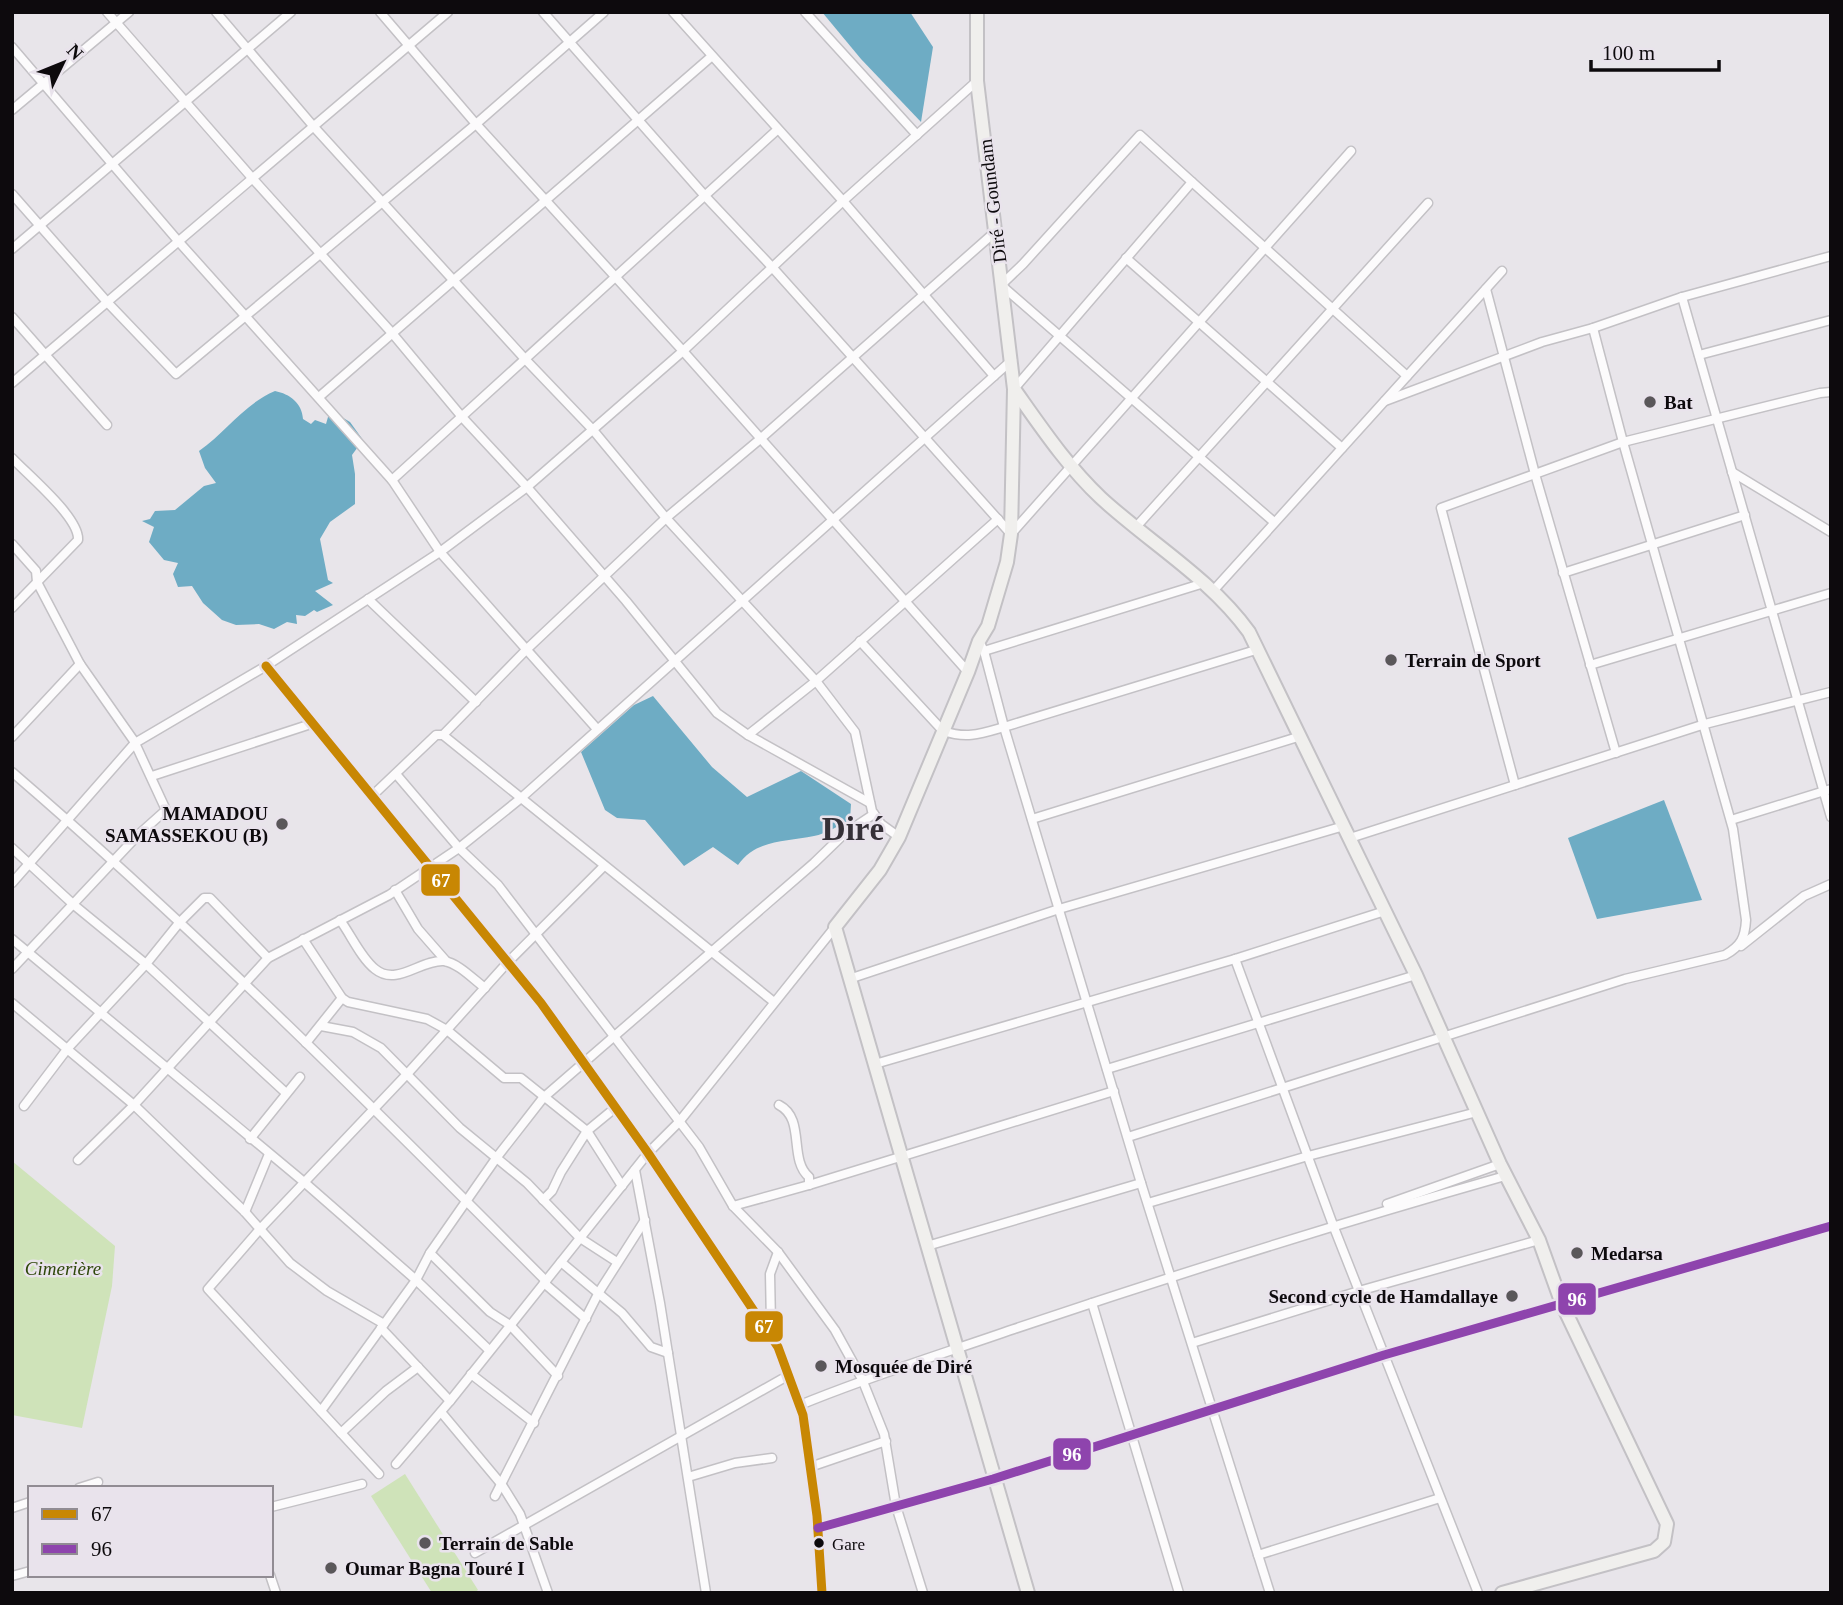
<svg xmlns="http://www.w3.org/2000/svg" width="1843" height="1605" font-family="Georgia,serif">
  <style>
    .green { fill: #cfe3b9 }
    .water { fill: #6eacc4 }
    .lines { fill: none; stroke-linecap: round; stroke-linejoin: round }
    .minor-casing { stroke: #c3c1c5; stroke-width: 11 }
    .secondary-casing { stroke: #c3c1c5; stroke-width: 16 }
    .minor { stroke: #fcfbfc; stroke-width: 8 }
    .secondary { stroke: #f0efed; stroke-width: 12 }
    .bus-1-casing { stroke: #e9e3ec; stroke-width: 14 }
    .bus-2-casing { stroke: #e9e3ec; stroke-width: 14 }
    .bus-1 { stroke: #c88703; stroke-width: 9 }
    .bus-2 { stroke: #8e44ad; stroke-width: 9 }
    .poi-dot { fill: #5a575a; stroke: #e9e3ec; stroke-width: 2.5 }
    .bus-dot { fill: #0d0a0d; stroke: #e9e3ec; stroke-width: 2.5 }
    .labels { text-anchor: middle; stroke-width: 5; stroke-linejoin: round; paint-order: stroke }
    .bus-label { font-size: 17px; fill: #0d0a0d; stroke: #e9e3ec; text-anchor: start }
    .street-label { font-size: 19px; fill: #0d0a0d; stroke: #e9e3ec }
    .poi-label { font-size: 19px; font-weight: bold; fill: #0d0a0d; stroke: #e9e3ec; text-anchor: start }
    .park-label { font-size: 19px; font-style: italic; fill: #2f480a; stroke: #e9e3ec }
    .town-label { font-size: 33px; font-weight: bold; fill: #353037; stroke: #e9e3ec }
    .line-badge { stroke: #e9e3ec; stroke-width: 2.5 }
    .badge-label { font-size: 19px; text-anchor: middle; font-weight: bold; fill: #fff }
  </style>
  <rect width="100%" height="100%" fill="#e8e5ea"/>
  <g class="green">
    <polygon points="12,1161 115,1246 112,1286 82,1428 12,1415"/>
    <polygon points="405,1474 478,1590 474,1593 432,1593 371,1496"/>
  </g>
  <g class="water">
    <polygon points="822,12 910,12 933,47 921,122 861,59"/>
    <path d="M275 391C290 394 302 403 303 419L311 424 315 420 326 424 330 410 350 422 363 440 352 455 355 474V504L330 522 320 539 328 580 333 583 315 591 333 605 317 612 314 610 305 616 296 615 297 624 287 622 274 629 259 624 236 625 222 620 203 603 192 586 178 587 173 574 178 563 164 560 149 542 154 527 142 521 150 519 155 511 175 510 204 486 216 483 205 468 199 451C226 432 244 404 275 391Z"/>
    <path d="M653 696 712 767 747 797 801 771 851 804 850 820C839 825 826 834 814 836 786 842 756 839 738 865L713 847 684 866 645 820 617 818 605 810 581 752 634 705Z"/>
    <polygon points="1664,800 1702,900 1597,919 1568,838"/>
  </g>
  <g class="lines">
    <defs>
      <g id="minor">
        <polyline points="107,12 253,179 392,333 462,417 527,487 626,601 717,713 748,735 870,803"/>
        <polyline points="216,12 314,127 525,359 593,430 666,518 816,681 855,732 872,811 881,824 899,837"/>
        <polyline points="380,12 476,124 683,351 968,672"/>
        <polyline points="543,12 705,196 772,267 1011,534 1351,151"/>
        <polyline points="673,12 843,201 994,376"/>
        <polyline points="805,12 917,135"/>
        <polyline points="12,47 179,242 392,480 440,552 597,729"/>
        <polyline points="12,110 129,12"/>
        <polyline points="12,194 108,303 176,374 476,124 604,12"/>
        <polyline points="12,249 291,12"/>
        <polyline points="1126,258 1342,448"/>
        <polyline points="1486,289 1535,474 1616,753"/>
        <polyline points="1682,297 1831,817"/>
        <polyline points="12,317 107,425"/>
        <polyline points="1699,355 1831,320"/>
        <polyline points="12,383 448,12"/>
        <polyline points="1014,389 1192,182"/>
        <polyline points="319,397 712,56"/>
        <polyline points="1385,401 1542,342 1593,328 1682,297 1831,256"/>
        <path d="M12 458C28 475 80 518 78 540L12 608"/>
        <polyline points="1732,472 1831,532"/>
        <polyline points="392,480 777,130"/>
        <polyline points="1274,522 1001,285 1023,264 1140,135 1407,376"/>
        <polyline points="1136,527 1428,203"/>
        <polyline points="12,544 36,571 37,582 80,664 134,741 166,810 138,835 12,969"/>
        <polyline points="1563,573 1745,515"/>
        <polyline points="1213,591 1502,271"/>
        <polyline points="368,599 476,702"/>
        <path d="M860 641 943 731C967 739 980 734 1004 727L1259 649"/>
        <polyline points="979,641 984,651 1004,727 1141,1183 1270,1593"/>
        <polyline points="984,651 1204,583"/>
        <polyline points="1590,665 1831,593"/>
        <polyline points="266,666 541,1003 648,1153 778,1347 803,1415 817,1516 822,1593"/>
        <polyline points="443,735 527,649 666,518 759,440 995,232"/>
        <polyline points="748,735 816,681 998,519"/>
        <polyline points="12,737 80,664"/>
        <path d="M12 772C198 932 373 1107 546 1281"/>
        <polyline points="396,774 459,848 498,885 699,1147 733,1206 778,1252 835,1330 862,1379 884,1434 896,1506 923,1593"/>
        <polyline points="152,776 314,723"/>
        <polyline points="1515,785 1441,508 1623,442 1820,393 1831,392"/>
        <polyline points="372,796 436,735 443,735 774,1002"/>
        <polyline points="1032,819 1301,736"/>
        <polyline points="1731,820 1831,789"/>
        <polyline points="1350,838 1705,724 1831,692"/>
        <polyline points="12,848 74,905 146,964 286,1093"/>
        <polyline points="12,883 135,743 266,666 440,552 527,487 683,351 843,201 977,81"/>
        <polyline points="395,890 418,929 446,961"/>
        <path d="M340 920C351 935 361 958 375 969 397 987 421 959 444 961 458 963 473 979 485 988"/>
        <polyline points="12,939 304,1182 416,1280 489,1350"/>
        <polyline points="303,939 342,998 348,1002 427,1019 447,1030 504,1078 521,1078 587,1131 622,1186"/>
        <polyline points="1741,946 1804,896 1831,884"/>
        <polyline points="1235,959 1333,1225 1478,1593"/>
        <polyline points="849,979 1059,909 1344,826"/>
        <polyline points="12,1003 134,1105 245,1212 290,1263 327,1291 384,1324"/>
        <polyline points="321,1026 353,1032 381,1048 460,1128 527,1183 580,1238 617,1262"/>
        <polyline points="306,1043 342,998"/>
        <polyline points="875,1064 1235,959 1385,911"/>
        <polyline points="1107,1069 1416,975"/>
        <path d="M779 1105C806 1119 788 1159 809 1177V1185"/>
        <polyline points="24,1106 68,1048 146,964 179,923 204,898 210,898 268,958"/>
        <path d="M1128 1137 1625 979 1725 955C1741 946 1745 938 1746 920L1733 829 1623 442 1593 328"/>
        <polyline points="250,1139 300,1077"/>
        <polyline points="78,1160 134,1105 268,958 389,895 459,848 520,799 1012,360"/>
        <polyline points="635,1170 660,1303 706,1593"/>
        <polyline points="543,1200 552,1191 561,1172 587,1131 615,1108"/>
        <polyline points="1148,1203 1308,1156 1477,1112"/>
        <polyline points="1387,1204 1500,1164"/>
        <polyline points="733,1206 809,1185 1114,1091"/>
        <polyline points="245,1212 269,1154"/>
        <polyline points="927,1246 1141,1183"/>
        <polyline points="430,1253 490,1312 510,1325 558,1376"/>
        <polyline points="561,1262 622,1313 651,1347 668,1353"/>
        <polyline points="544,1283 586,1319"/>
        <polyline points="1092,1303 1179,1593"/>
        <polyline points="381,1328 450,1401"/>
        <polyline points="777,1341 771,1324 770,1274 778,1252"/>
        <polyline points="1192,1343 1359,1291 1539,1240"/>
        <polyline points="471,1374 534,1423"/>
        <path d="M800 1405C870 1376 942 1354 1014 1329 1177 1274 1340 1223 1505 1176"/>
        <polyline points="321,1411 416,1280 430,1253 497,1157 543,1098 814,863 844,834 874,814"/>
        <polyline points="441,1412 502,1485 520,1514 548,1593"/>
        <polyline points="341,1433 386,1391 418,1367"/>
        <polyline points="396,1464 450,1401 648,1153 679,1122 835,927"/>
        <polyline points="810,1467 886,1441"/>
        <polyline points="379,1474 208,1289 260,1229 408,1073 508,962 604,866"/>
        <polyline points="688,1477 735,1463 772,1458"/>
        <polyline points="79,1488 98,1482"/>
        <polyline points="495,1496 599,1292 645,1220"/>
        <polyline points="271,1507 362,1484"/>
        <polyline points="12,1508 30,1502"/>
        <polyline points="818,1528 993,1479 1384,1355 1831,1226"/>
        <polyline points="475,1553 789,1375"/>
        <polyline points="1258,1555 1440,1498"/>
        <polyline points="270,1575 276,1593"/>
        <polyline points="12,1576 30,1571"/>
      </g>
      <g id="secondary">
        <polyline points="977,12 977,81 1014,389 1011,534 1007,562 988,626 979,641 968,672 899,837 880,870 835,927 1028,1593"/>
        <path d="M1014 389C1041 427 1067 466 1101 498 1150 543 1210 578 1249 632L1416 975 1500 1164 1539 1240 1562 1304 1667 1524 1664 1542 1654 1551 1502 1593"/>
      </g>
    </defs>
    <use href="#minor" class="minor-casing"/>
    <use href="#secondary" class="secondary-casing"/>
    <use href="#minor" class="minor"/>
    <use href="#secondary" class="secondary"/>
    <defs>
      <polyline id="bus-1" points="266,666 541,1003 648,1153 778,1347 803,1415 817,1516 822,1593"/>
      <polyline id="bus-2" points="818,1528 993,1479 1384,1355 1831,1226"/>
    </defs>
    <use href="#bus-1" class="bus-1-casing"/>
    <use href="#bus-2" class="bus-2-casing"/>
    <use href="#bus-1" class="bus-1"/>
    <use href="#bus-2" class="bus-2"/>
  </g>
  <g class="poi-dot">
    <circle cx="1650" cy="402" r="7"/>
    <circle cx="1391" cy="660" r="7"/>
    <circle cx="282" cy="824" r="7"/>
    <circle cx="1577" cy="1253" r="7"/>
    <circle cx="1512" cy="1296" r="7"/>
    <circle cx="821" cy="1366" r="7"/>
    <circle cx="425" cy="1543" r="7"/>
    <circle cx="331" cy="1568" r="7"/>
  </g>
  <circle class="bus-dot" cx="819" cy="1543" r="6"/>
  <g class="labels">
    <g class="bus-label">
      <text x="832" y="1550">Gare</text>
    </g>
    <g class="street-label">
      <text transform="translate(992 201) rotate(-97)" y="7">Diré - Goundam</text>
    </g>
    <g class="poi-label">
      <text x="1664" y="409">Bat</text>
      <text x="1405" y="667">Terrain de Sport</text>
      <text x="268" y="820" text-anchor="end">MAMADOU<tspan x="268" dy="22">SAMASSEKOU (B)</tspan></text>
      <text x="1591" y="1260">Medarsa</text>
      <text x="1498" y="1303" text-anchor="end">Second cycle de Hamdallaye</text>
      <text x="835" y="1373">Mosquée de Diré</text>
      <text x="439" y="1550">Terrain de Sable</text>
      <text x="345" y="1575">Oumar Bagna Touré I</text>
    </g>
    <g class="park-label">
      <text x="63" y="1275">Cimerière</text>
    </g>
    <g class="town-label">
      <text x="853" y="840">Diré</text>
    </g>
  </g>
  <g class="line-badge">
    <rect x="420" y="863" width="41" height="34" rx="7" fill="#c88703"/>
    <rect x="1557" y="1282" width="40" height="34" rx="7" fill="#8e44ad"/>
    <rect x="744" y="1310" width="40" height="33" rx="7" fill="#c88703"/>
    <rect x="1052" y="1437" width="40" height="34" rx="7" fill="#8e44ad"/>
  </g>
  <g class="badge-label">
    <text x="441" y="887">67</text>
    <text x="1577" y="1306">96</text>
    <text x="764" y="1333">67</text>
    <text x="1072" y="1461">96</text>
  </g>
  <rect width="1843" height="1605" fill="none" stroke="#0d0a0d" stroke-width="28"/>
  <rect x="28" y="1486" width="245" height="91" fill="#e9e3ec" stroke="#918c93" stroke-width="2"/>
  <rect x="42" y="1509" width="35" height="10" fill="#c88703" stroke="#918c93" stroke-width="2"/>
  <text x="91" y="1521" font-size="21" fill="#0d0a0d">67</text>
  <rect x="42" y="1544" width="35" height="10" fill="#8e44ad" stroke="#918c93" stroke-width="2"/>
  <text x="91" y="1556" font-size="21" fill="#0d0a0d">96</text>
  <g transform="translate(63 63) rotate(47)" stroke="#e9e3ec" stroke-width="5" paint-order="stroke">
  <path d="M0-5L12 26L0 18L-12 26Z" fill="#0d0a0d"/>
  <text y="-10" font-size="19" font-weight="bold" text-anchor="middle" fill="#0d0a0d">N</text>
  </g>
  <path d="M1591 60v10h128v-10" fill="none" stroke="#0d0a0d" stroke-width="3.5"/>
  <text x="1602" y="60" font-size="21" fill="#0d0a0d" stroke="#e9e3ec" stroke-width="5" paint-order="stroke">100 m</text>
</svg>
